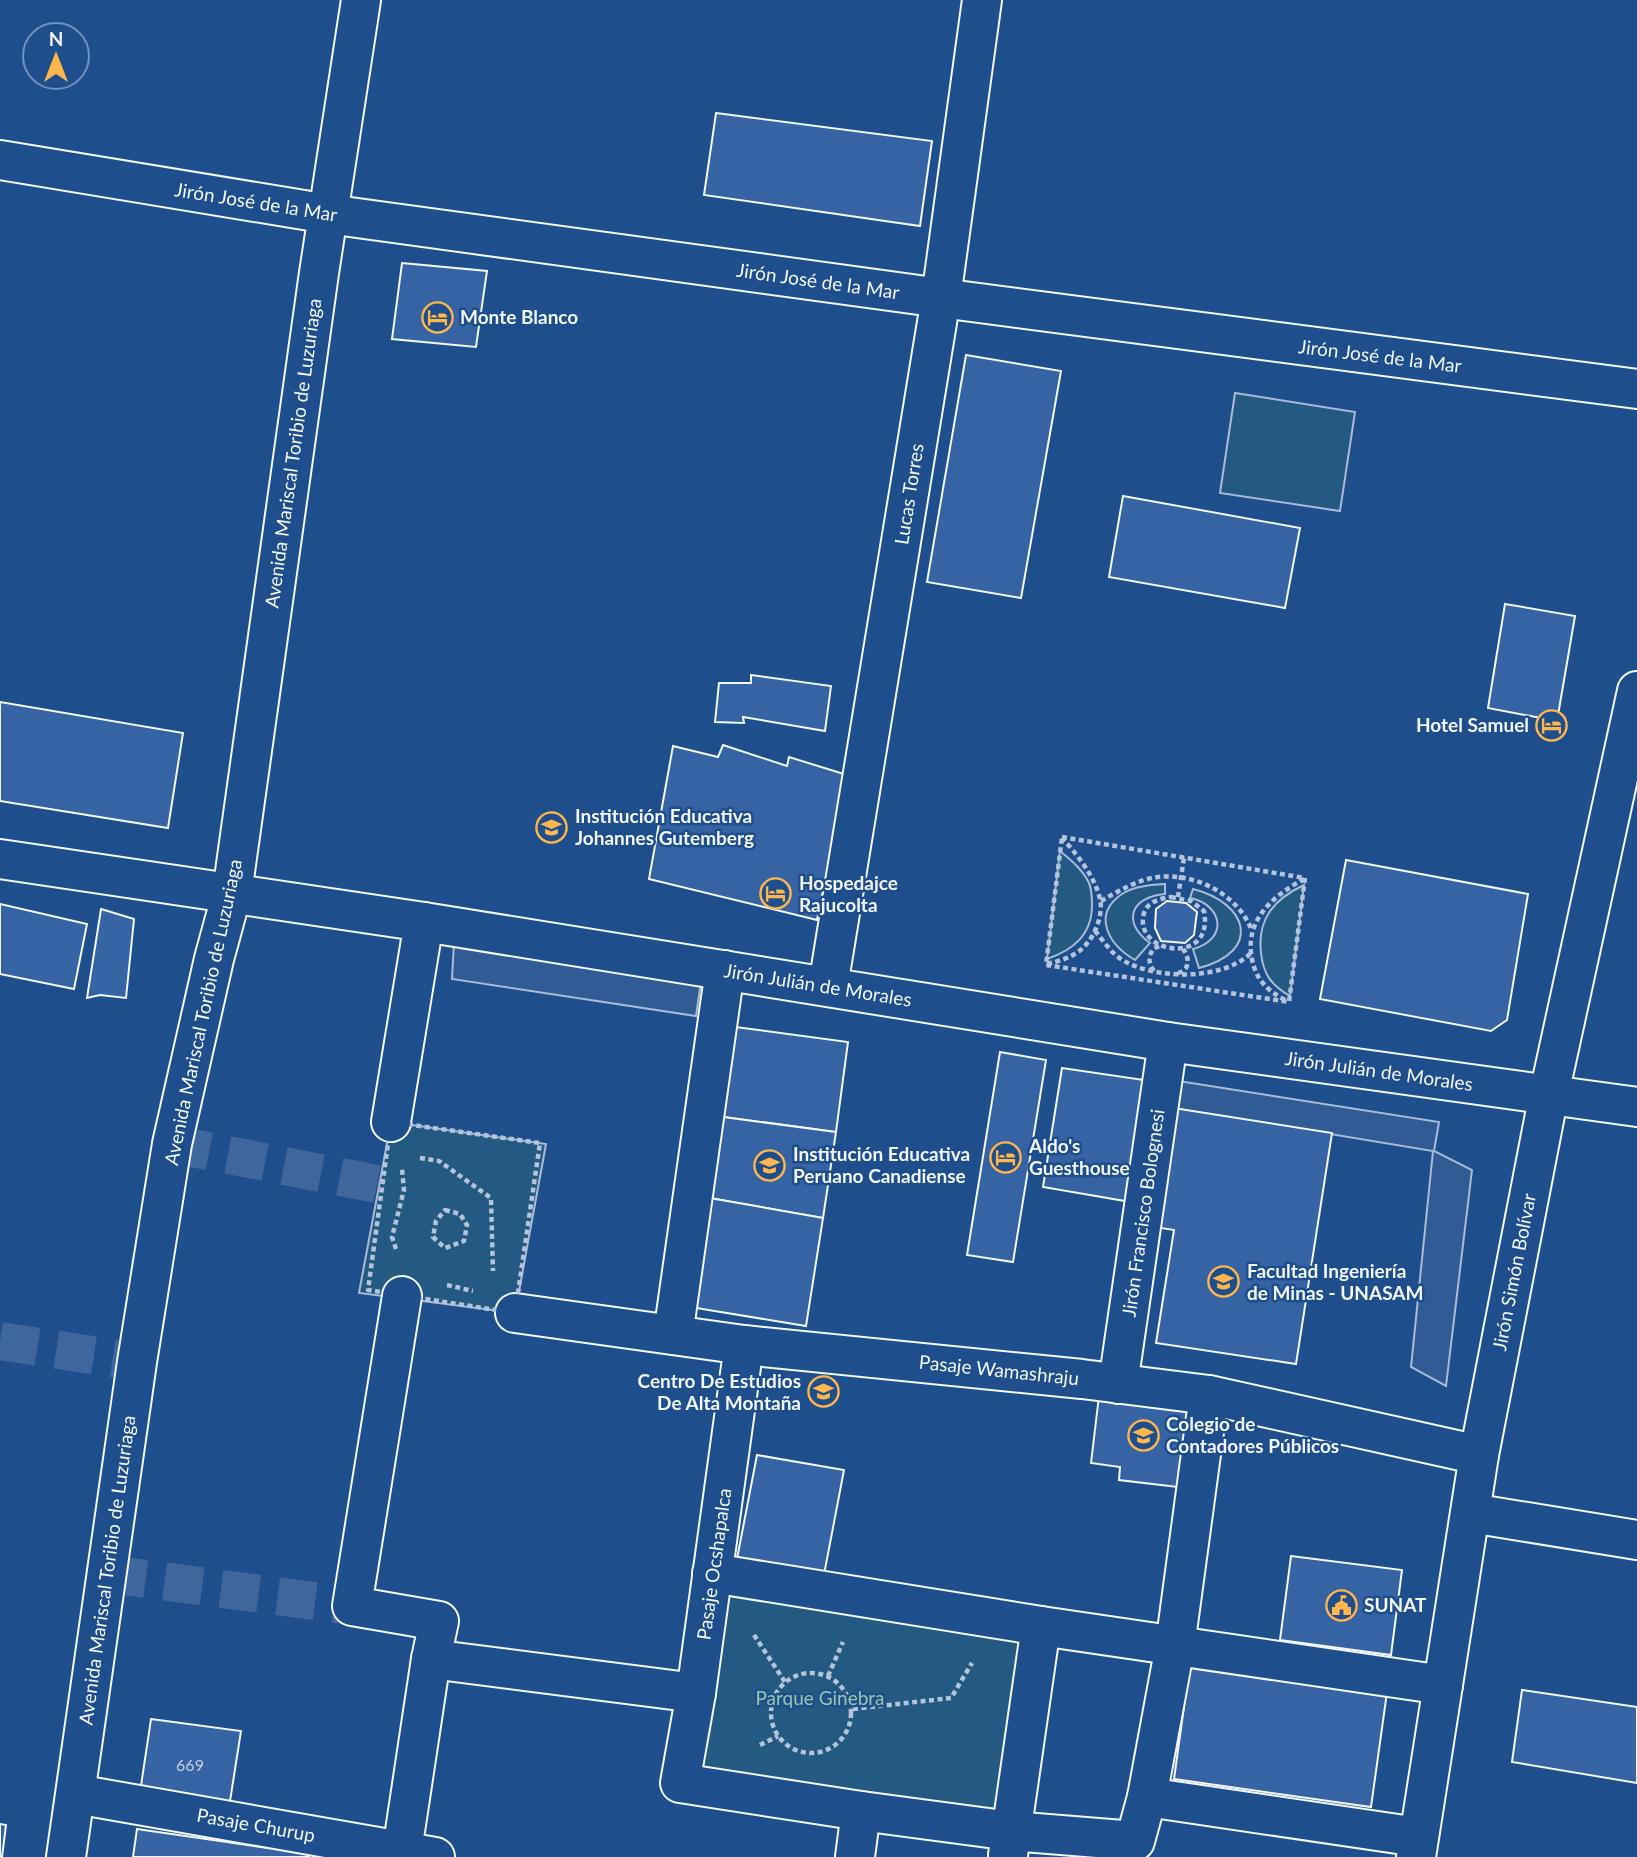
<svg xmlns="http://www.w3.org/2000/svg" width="1637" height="1857" font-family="Lato,sans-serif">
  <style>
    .green { fill: #245a82; stroke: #a8bbd7; stroke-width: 2 }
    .parking { fill: #305b95; stroke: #a8bbd7; stroke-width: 2 }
    .building { fill: #3563a3; stroke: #f2f6ff; stroke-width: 2 }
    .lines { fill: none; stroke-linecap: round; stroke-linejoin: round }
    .minor-tunnel { stroke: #3f679d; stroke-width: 38; stroke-dasharray: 38 19; stroke-linecap: butt }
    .minor-casing { stroke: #f2f6ff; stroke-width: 42 }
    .major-casing { stroke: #f2f6ff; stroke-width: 42 }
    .path { stroke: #b3c4dc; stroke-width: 4.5; stroke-dasharray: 5 3.5; stroke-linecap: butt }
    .minor { stroke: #1f4e8c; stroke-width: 38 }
    .major { stroke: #1f4e8c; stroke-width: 38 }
    .labels { text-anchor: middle; stroke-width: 5; stroke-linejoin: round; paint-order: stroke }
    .number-label { font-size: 16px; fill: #c3d1e8 }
    .street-label { font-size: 19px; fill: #f2f6ff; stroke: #1f4e8c }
    .poi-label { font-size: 19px; font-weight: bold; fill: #f2f6ff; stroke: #1f4e8c; text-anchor: start }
    .park-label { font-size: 19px; fill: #97c8a6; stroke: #1f4e8c }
  </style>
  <rect width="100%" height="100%" fill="#1f4e8c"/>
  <g class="green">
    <polygon points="1235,393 1355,412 1340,511 1220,493"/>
    <path d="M1060 851C1071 860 1083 870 1089 883 1092 890 1092 898 1092 905 1092 935 1073 950 1047 959Z"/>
    <path d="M1165 884V894C1131 897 1121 922 1150 943L1135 960C1109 945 1091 915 1122 894 1134 886 1150 885 1165 884Z"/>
    <path d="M1304 885 1290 996C1272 986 1263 974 1261 953 1257 919 1274 899 1304 885Z"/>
    <path d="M1193 889C1248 903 1263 951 1199 968L1193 949C1228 940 1224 905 1190 898Z"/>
    <polygon points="391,1122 546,1144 515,1313 359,1293"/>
    <polygon points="712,1573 1041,1626 1011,1831 680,1783"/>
  </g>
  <g class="parking">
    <polygon points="454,942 701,981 696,1016 452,979"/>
    <polygon points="1172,1080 1439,1122 1434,1151 1472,1170 1446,1386 1411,1367 1433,1151 1167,1107"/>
  </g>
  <g class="building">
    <polygon points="716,113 932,141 920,226 704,195"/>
    <polygon points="402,263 487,271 476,347 392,339"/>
    <polygon points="966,355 1061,371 1021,598 927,582"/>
    <polygon points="1123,496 1300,528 1285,608 1109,577"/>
    <polygon points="1505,604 1575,616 1557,721 1488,708"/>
    <polygon points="751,675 831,686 825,731 743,717 744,723 715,722 719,683 751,683"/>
    <polygon points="0,702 183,733 168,828 0,801"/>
    <polygon points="723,745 787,766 789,757 847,775 817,920 649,879 673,746 718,757"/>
    <polygon points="1346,860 1528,894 1507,1020 1491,1031 1320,999"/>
    <polygon points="1167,901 1186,903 1197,912 1194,935 1185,943 1161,941 1155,928 1156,909"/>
    <polygon points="0,904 87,924 74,989 0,974"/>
    <polygon points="101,909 134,919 126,998 100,995 87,998"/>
    <polygon points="728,1026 848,1042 836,1132 716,1116"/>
    <polygon points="1000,1052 1046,1060 1013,1262 967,1255"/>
    <polygon points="1062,1068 1144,1080 1125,1201 1043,1187"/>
    <polygon points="1167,1107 1332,1133 1296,1364 1156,1343 1174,1230 1149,1226"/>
    <polygon points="716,1116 836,1132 823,1218 704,1197"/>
    <polygon points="704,1197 823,1218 806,1326 684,1306"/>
    <polygon points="1099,1396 1195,1407 1186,1488 1119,1480 1120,1467 1091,1463"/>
    <polygon points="757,1455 844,1470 823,1580 736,1564"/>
    <polygon points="1291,1556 1402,1570 1391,1655 1280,1640"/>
    <polygon points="1191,1656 1388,1685 1371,1807 1174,1779"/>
    <polygon points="1522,1690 1637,1707 1637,1783 1512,1762"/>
    <polygon points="151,1719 241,1731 228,1814 139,1799"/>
    <polygon points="0,1824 6,1825 2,1857 0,1857"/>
    <polygon points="137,1829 310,1854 309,1857 133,1857"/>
  </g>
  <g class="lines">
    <g class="minor-tunnel">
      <polyline points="172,1144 382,1185"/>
      <polyline points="0,1341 137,1362"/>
      <polyline points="108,1574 352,1606"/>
    </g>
    <defs>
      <g id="minor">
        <polyline points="0,160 328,214 941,298 1637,389"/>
        <polyline points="0,859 424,922 1168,1042 1637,1107"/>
        <polyline points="828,986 941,298 982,0"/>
        <polyline points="391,1122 424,922"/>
        <polyline points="402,1296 352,1606 439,1621 431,1659 696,1693"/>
        <polyline points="515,1313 744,1345 1082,1379 1209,1395 1479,1455"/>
        <polyline points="673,1335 725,970"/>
        <polyline points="744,1345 696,1693 680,1783 861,1811 1011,1831 1135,1841 1147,1797 1175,1646 1209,1395"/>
        <polyline points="1118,1384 1168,1042"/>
        <polyline points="1471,1513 1637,1540"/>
        <polyline points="712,1573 1041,1626 1008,1855"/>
        <polyline points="1041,1626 1443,1685"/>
        <polyline points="76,1794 435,1857"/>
        <polyline points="1147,1797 1418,1837"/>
        <polyline points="402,1851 431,1659"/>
        <polyline points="855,1857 861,1811"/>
        <polyline points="1416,1857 1479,1455 1549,1094 1637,691"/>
      </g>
      <polyline id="major" points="66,1857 137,1362 172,1144 214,959 232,893 319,273 361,0"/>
    </defs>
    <use href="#minor" class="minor-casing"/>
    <use href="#major" class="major-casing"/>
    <g class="path">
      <polygon points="1062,837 1305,878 1289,1002 1046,965"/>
      <path d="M1171 897 1191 901 1204 911C1215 967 1132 954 1144 913 1148 901 1160 899 1171 897Z"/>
      <polyline points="1178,897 1184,858"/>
      <path d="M1101 901C1117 892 1133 882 1152 878 1191 870 1238 893 1252 931"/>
      <path d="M1095 931C1103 940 1110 952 1121 959 1153 980 1223 981 1251 953"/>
      <path d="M1047 964C1072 958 1087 951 1097 926 1100 918 1102 907 1100 899 1095 877 1077 854 1062 838"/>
      <path d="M1154 971C1148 963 1148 956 1154 948L1160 946"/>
      <path d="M1178 973C1190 970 1190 958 1183 949"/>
      <path d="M1285 1000C1267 990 1256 980 1252 959 1244 920 1273 896 1304 879"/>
      <polygon points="391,1122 540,1143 515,1313 368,1290"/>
      <polyline points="420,1158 439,1161 491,1198 493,1271"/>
      <polygon points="445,1210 460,1214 467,1225 464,1241 445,1248 433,1237 436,1221"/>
      <polyline points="396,1249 392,1237 404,1190 402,1169"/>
      <polyline points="447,1285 473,1291"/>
      <polyline points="754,1635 785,1682"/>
      <circle cx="811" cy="1713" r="40"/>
      <polyline points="828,1676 843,1642"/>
      <polyline points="853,1709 951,1698 972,1663"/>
      <polyline points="760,1745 778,1736"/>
    </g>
    <use href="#minor" class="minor"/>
    <use href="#major" class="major"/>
  </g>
  <defs>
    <symbol id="hotel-ring" viewBox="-11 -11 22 22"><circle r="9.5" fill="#1f4e8c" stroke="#ffb74d" stroke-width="1.5"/><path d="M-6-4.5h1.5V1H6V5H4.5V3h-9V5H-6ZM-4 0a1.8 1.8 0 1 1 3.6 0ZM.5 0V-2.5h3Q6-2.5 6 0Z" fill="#ffb74d"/></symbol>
    <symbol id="school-ring" viewBox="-11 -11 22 22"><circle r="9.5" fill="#1f4e8c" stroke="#ffb74d" stroke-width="1.5"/><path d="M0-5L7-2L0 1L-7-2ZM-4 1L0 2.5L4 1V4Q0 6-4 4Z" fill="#ffb74d"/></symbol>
    <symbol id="university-ring" viewBox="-11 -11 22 22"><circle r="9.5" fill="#1f4e8c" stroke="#ffb74d" stroke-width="1.5"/><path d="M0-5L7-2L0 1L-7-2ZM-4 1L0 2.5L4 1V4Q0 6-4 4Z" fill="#ffb74d"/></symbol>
    <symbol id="civic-ring" viewBox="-11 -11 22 22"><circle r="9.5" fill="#1f4e8c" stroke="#ffb74d" stroke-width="1.5"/><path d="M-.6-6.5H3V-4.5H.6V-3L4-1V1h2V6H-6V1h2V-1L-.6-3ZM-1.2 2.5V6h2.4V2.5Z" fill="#ffb74d"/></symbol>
  </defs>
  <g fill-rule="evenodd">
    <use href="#hotel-ring" x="420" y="300" width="35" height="35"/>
    <use href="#hotel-ring" x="1534" y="708" width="35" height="35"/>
    <use href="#school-ring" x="534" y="810" width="35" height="35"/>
    <use href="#hotel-ring" x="758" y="876" width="35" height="35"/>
    <use href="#hotel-ring" x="988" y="1140" width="35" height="35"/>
    <use href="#school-ring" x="752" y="1148" width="35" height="35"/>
    <use href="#university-ring" x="1206" y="1264" width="35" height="35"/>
    <use href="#school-ring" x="806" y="1374" width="35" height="35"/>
    <use href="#university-ring" x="1126" y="1418" width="35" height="35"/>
    <use href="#civic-ring" x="1324" y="1588" width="35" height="35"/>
  </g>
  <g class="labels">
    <g class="number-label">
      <text x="190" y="1771">669</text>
    </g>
    <g class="street-label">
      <text transform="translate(256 202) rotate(9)" y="7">Jirón José de la Mar</text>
      <text transform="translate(818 281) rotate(8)" y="7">Jirón José de la Mar</text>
      <text transform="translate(1380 356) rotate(7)" y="7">Jirón José de la Mar</text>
      <text transform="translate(293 453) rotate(-82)" y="7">Avenida Mariscal Toribio de Luzuriaga</text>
      <text transform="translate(909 494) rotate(-81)" y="7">Lucas Torres</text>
      <text transform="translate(818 985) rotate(9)" y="7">Jirón Julián de Morales</text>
      <text transform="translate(203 1012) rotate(-78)" y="7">Avenida Mariscal Toribio de Luzuriaga</text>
      <text transform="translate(1379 1071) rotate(8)" y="7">Jirón Julián de Morales</text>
      <text transform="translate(1143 1213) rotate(-82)" y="7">Jirón Francisco Bolognesi</text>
      <text transform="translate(1514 1272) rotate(-79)" y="7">Jirón Simón Bolívar</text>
      <text transform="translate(999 1370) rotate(6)" y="7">Pasaje Wamashraju</text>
      <text transform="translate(714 1564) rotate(-82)" y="7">Pasaje Ocshapalca</text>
      <text transform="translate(107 1570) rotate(-82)" y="7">Avenida Mariscal Toribio de Luzuriaga</text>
      <text transform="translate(256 1825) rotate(10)" y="7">Pasaje Churup</text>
    </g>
    <g class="poi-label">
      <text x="460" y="324">Monte Blanco</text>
      <text x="1529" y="732" text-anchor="end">Hotel Samuel</text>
      <text x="575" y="823">Institución Educativa<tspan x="575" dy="22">Johannes Gutemberg</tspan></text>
      <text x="799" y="890">Hospedajce<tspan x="799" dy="22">Rajucolta</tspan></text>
      <text x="1029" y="1153">Aldo's<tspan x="1029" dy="22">Guesthouse</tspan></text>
      <text x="793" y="1161">Institución Educativa<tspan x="793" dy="22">Peruano Canadiense</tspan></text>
      <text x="1247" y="1278">Facultad Ingeniería<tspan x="1247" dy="22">de Minas - UNASAM</tspan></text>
      <text x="801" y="1388" text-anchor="end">Centro De Estudios<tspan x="801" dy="22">De Alta Montaña</tspan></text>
      <text x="1166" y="1431">Colegio de<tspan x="1166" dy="22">Contadores Públicos</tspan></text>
      <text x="1364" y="1612">SUNAT</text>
    </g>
    <g class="park-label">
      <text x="820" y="1705">Parque Ginebra</text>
    </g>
  </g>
  <g transform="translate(56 56)"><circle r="33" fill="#1f4e8c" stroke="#7391ba" stroke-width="2"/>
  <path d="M0-5L12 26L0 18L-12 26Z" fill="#ffb74d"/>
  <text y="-10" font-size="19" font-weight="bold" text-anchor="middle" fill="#f2f6ff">N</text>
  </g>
</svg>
